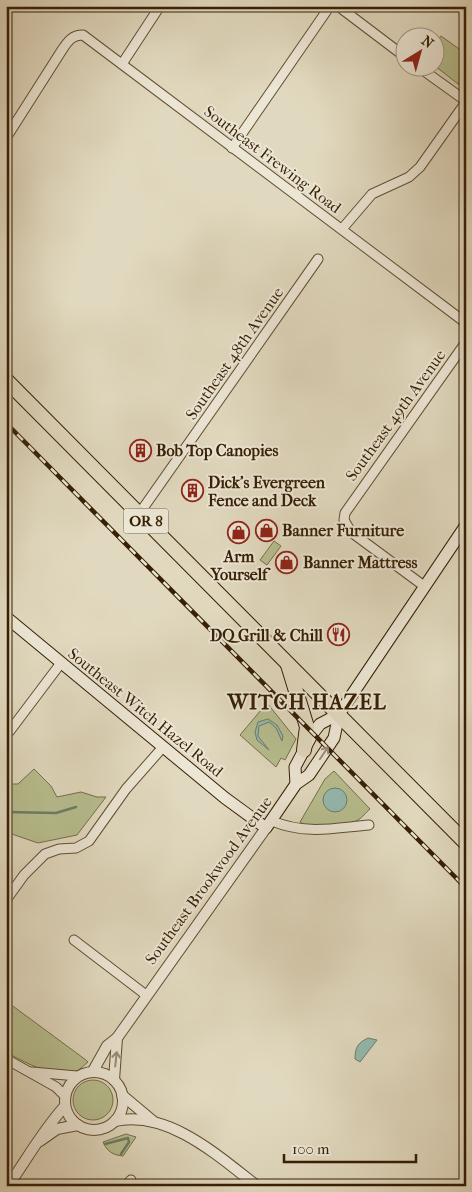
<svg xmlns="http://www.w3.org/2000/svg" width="472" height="1192" font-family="'IM FELL French Canon',serif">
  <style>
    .green { fill: #b7be8f; stroke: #766e4a }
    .water { fill: #94bab0; stroke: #6e7c6b }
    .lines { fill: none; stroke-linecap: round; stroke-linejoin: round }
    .stream { stroke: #6e7c6b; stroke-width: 2.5 }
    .minor-casing { stroke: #614e33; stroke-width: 11 }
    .tertiary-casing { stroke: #614e33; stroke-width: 12 }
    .secondary-casing { stroke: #361f04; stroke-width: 13 }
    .primary-casing { stroke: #361f04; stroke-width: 16 }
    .minor { stroke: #ece6d5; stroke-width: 9 }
    .tertiary { stroke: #ece6d5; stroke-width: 10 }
    .secondary { stroke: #ece6d5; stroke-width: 11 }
    .primary { stroke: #e1d9bf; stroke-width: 14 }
    .rail-casing { stroke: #361f04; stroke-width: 4.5 }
    .rail { stroke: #ece6d5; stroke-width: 2.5; stroke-dasharray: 8; stroke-linecap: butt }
    .oneway { stroke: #9a8c77 }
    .labels { text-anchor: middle; stroke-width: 4; stroke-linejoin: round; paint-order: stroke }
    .shield { fill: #ece6d5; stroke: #6d5b43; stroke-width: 1 }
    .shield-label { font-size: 15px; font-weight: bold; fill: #361f04 }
    .street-label { font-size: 16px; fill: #361f04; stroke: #ece6d5 }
    .poi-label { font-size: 16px; font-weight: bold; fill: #361f04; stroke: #ece6d5; text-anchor: start }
    .district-label { font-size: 21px; font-weight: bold; letter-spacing: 1px; fill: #361f04; stroke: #ece6d5 }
  </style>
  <rect width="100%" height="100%" fill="#e1d9bf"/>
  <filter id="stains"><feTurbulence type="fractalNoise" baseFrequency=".004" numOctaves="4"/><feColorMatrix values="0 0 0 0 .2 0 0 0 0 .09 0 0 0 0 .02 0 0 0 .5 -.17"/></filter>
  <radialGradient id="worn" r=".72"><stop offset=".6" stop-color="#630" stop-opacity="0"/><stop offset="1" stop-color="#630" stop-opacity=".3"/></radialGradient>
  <g class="green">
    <polygon points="441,36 466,54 464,85 458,84 435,66 435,44"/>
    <polygon points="274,541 281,546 267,565 260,560"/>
    <polygon points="267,703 296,739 285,760 281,758 276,767 240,735"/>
    <polygon points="34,769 51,786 57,797 81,792 97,797 106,797 77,835 38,843 6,832 6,784 18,784"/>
    <path d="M334 771 370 809C366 812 362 818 358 820 348 826 309 829 300 822L325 779Z"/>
    <path d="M6 1001 86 1060 88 1062C83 1066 78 1072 71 1073 49 1076 24 1062 6 1052Z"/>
    <circle cx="93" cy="1100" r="20"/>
    <path d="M126 1134 136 1137 123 1156C112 1155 107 1151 103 1142Z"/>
  </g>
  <g class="water">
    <polygon points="268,719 277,725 283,736 282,741 276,728 269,722 259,726 258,736 269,750 257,740 255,732 258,722"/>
    <circle cx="335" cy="800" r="12"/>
    <path d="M368 1038 377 1040 360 1062 355 1059C355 1047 358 1043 368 1038Z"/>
  </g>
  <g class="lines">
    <g class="stream">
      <polyline points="6,812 56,813 76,807"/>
      <polyline points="105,1144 128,1138 129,1142 121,1154"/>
    </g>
    <defs>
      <g id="minor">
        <polyline points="338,6 404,56"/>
        <polyline points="122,64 160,6"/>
        <polyline points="420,68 466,101"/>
        <path d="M6 138 62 50C68 41 72 35 83 35L466 323"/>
        <polyline points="232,148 330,6"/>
        <polyline points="342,229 372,194 409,177 420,167 466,102"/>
        <polyline points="139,514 318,259"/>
        <polyline points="424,586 351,532 344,520 345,513 466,342"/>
        <polyline points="6,736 61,663"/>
        <path d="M272 821C306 835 334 828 369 825"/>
        <polyline points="6,900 24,875 45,854 59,849 76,848 89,841 126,789 163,747"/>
        <polyline points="74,940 146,995"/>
        <polyline points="6,1059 56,1087 65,1096"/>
        <polyline points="32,1072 77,1076"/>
        <polyline points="126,1186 131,1180"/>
      </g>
      <g id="tertiary">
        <polyline points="93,1071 107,1046 117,1038 266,828"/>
        <circle cx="94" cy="1101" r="29"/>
        <polyline points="114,1080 117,1038"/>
        <polyline points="122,1095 153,1121"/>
        <path d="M115 1121C168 1110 217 1155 257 1186"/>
        <polyline points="40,1141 57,1129 78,1125"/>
        <path d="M8 1186C27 1159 43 1130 65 1106"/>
      </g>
      <g id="secondary">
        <polyline points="6,617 225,798 266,828 296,784 309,775 334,738 339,714 466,525"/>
        <polyline points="296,784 295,767 313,733 320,724 339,714"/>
      </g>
      <g id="primary">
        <polyline points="6,380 466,843"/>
        <polyline points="288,665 307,727 304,750"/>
      </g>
    </defs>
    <use href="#minor" class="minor-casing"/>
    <use href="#tertiary" class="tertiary-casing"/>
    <use href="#secondary" class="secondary-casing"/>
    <use href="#primary" class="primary-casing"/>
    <use href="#minor" class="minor"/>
    <use href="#tertiary" class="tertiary"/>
    <use href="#secondary" class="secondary"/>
    <use href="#primary" class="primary"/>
    <defs>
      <polyline id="rail" points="6,423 466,888"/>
    </defs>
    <use href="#rail" class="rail-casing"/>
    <use href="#rail" class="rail"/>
  </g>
  <defs><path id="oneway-shaft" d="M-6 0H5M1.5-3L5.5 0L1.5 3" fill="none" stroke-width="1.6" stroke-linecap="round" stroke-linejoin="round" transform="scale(1.25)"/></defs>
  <g class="oneway">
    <use href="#oneway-shaft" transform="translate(324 753) rotate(-56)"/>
    <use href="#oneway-shaft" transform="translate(116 1059) rotate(-84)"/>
  </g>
  <defs>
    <symbol id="building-ring" viewBox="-11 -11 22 22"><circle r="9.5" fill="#ece6d5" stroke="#8f2418" stroke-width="1.5"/><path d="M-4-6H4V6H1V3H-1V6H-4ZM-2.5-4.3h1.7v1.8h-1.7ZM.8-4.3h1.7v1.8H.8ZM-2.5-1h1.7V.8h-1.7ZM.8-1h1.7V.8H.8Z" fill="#8f2418"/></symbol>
    <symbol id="shop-ring" viewBox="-11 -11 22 22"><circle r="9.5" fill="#ece6d5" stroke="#8f2418" stroke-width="1.5"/><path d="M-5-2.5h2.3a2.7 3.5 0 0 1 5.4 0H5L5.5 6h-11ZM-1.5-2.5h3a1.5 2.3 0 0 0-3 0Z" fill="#8f2418"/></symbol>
    <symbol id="restaurant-ring" viewBox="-11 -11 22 22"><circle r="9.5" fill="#ece6d5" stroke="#8f2418" stroke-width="1.5"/><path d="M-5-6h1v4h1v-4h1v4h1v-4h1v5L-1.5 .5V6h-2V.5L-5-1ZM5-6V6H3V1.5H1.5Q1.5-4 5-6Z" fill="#8f2418"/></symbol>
  </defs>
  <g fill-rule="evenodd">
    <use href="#building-ring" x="128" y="438" width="25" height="25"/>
    <use href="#building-ring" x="180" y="478" width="25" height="25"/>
    <use href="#shop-ring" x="254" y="518" width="25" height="25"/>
    <use href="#shop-ring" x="226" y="520" width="25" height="25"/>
    <use href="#shop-ring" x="274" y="550" width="25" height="25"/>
    <use href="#restaurant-ring" x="326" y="622" width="25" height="25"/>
  </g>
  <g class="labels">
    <rect class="shield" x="123.5" y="508.5" width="45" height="25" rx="4"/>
    <g class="shield-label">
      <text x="146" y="526">OR 8</text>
    </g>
    <g class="street-label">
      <text transform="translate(273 159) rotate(37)" y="6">Southeast Frewing Road</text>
      <text transform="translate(234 353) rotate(-55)" y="6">Southeast 48th Avenue</text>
      <text transform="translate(395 415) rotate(-54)" y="6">Southeast 49th Avenue</text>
      <text transform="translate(146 712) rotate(39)" y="6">Southeast Witch Hazel Road</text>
      <text transform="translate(208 880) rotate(-54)" y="6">Southeast Brookwood Avenue</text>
    </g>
    <g class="poi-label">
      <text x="156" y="456">Bob Top Canopies</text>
      <text x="208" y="488">Dick's Evergreen<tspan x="208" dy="18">Fence and Deck</tspan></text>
      <text x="282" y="536">Banner Furniture</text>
      <text x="239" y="562" text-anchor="middle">Arm<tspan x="239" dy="18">Yourself</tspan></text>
      <text x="303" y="568">Banner Mattress</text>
      <text x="323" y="641" text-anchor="end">DQ Grill &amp; Chill</text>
    </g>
    <g class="district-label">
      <text x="307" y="709">WITCH HAZEL</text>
    </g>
  </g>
  <rect width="472" height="1192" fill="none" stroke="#e1d9bf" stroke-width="25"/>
  <rect x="8" y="8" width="457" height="1177" fill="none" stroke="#361f04" stroke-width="2.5"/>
  <rect x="12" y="12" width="447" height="1167" fill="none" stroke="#361f04"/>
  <g transform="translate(420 52) rotate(37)"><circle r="24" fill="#ece6d5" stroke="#a39681"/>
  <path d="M0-4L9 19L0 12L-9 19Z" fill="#8f2418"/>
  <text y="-8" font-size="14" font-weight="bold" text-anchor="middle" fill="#361f04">N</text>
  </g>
  <path d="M284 1154v8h132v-8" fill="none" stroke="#361f04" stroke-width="2.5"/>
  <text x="292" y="1154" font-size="15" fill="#361f04" stroke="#ece6d5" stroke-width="4" paint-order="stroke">100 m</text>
  <rect width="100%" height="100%" filter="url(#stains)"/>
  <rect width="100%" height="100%" fill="url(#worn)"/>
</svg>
